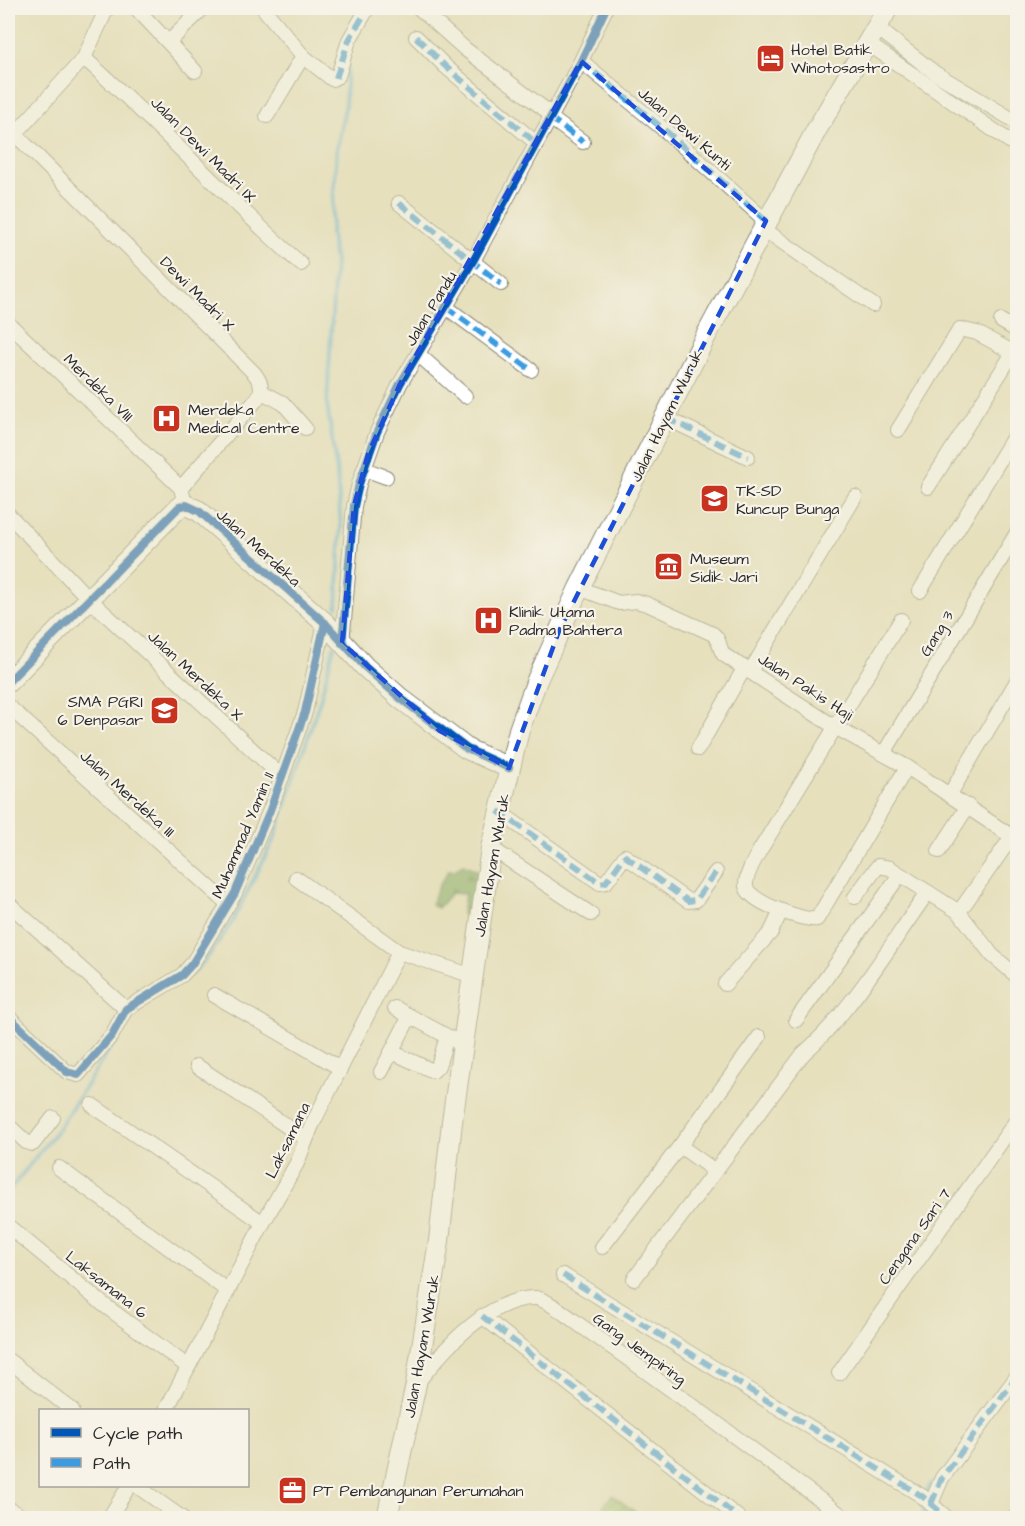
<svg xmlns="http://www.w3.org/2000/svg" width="1025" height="1526" font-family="'Architects Daughter',sans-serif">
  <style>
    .forest { fill: url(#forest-firs); stroke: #546a46; stroke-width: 1.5 }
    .garden { fill: url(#garden-furrows); stroke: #64764c; stroke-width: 1.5 }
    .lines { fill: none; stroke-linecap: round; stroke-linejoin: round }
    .stream { stroke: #5cafd7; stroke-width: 4 }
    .street-casing { stroke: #888674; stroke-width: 16 }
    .secondary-casing { stroke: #888674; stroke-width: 22 }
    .street { stroke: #fff; stroke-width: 14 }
    .secondary { stroke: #fff; stroke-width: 20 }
    .quiet { stroke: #3d9ce1; stroke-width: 6; stroke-dasharray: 12 6; stroke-linecap: butt }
    .cycleway-casing { stroke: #f7f3e8; stroke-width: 11 }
    .cycleway { stroke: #0057b8; stroke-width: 8 }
    .marked { fill: none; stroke: #1d4ed8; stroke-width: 4.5; stroke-dasharray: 12 8; stroke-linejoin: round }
    .labels { text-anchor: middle; stroke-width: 4.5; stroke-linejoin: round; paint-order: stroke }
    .poi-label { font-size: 16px; fill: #2b2b2b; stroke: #f7f3e8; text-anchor: start }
    .street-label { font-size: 16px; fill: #2b2b2b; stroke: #f7f3e8 }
  </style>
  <defs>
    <pattern id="forest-firs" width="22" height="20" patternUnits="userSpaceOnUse" patternTransform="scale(1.5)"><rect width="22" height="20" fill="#7da860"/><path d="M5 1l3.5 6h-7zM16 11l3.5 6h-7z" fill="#67894f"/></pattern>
    <pattern id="garden-furrows" width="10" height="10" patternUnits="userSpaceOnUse" patternTransform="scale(1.5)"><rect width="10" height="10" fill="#9cc26d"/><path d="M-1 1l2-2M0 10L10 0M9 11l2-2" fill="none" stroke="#7f9e5a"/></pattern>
  </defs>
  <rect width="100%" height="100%" fill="#f7f3e8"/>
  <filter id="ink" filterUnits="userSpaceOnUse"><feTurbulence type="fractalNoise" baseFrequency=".0167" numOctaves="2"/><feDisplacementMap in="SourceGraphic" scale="12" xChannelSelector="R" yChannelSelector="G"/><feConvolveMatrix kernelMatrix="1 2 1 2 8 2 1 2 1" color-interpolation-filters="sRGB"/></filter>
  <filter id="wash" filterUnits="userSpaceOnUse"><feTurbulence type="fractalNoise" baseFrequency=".008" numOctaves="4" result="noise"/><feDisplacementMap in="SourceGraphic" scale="24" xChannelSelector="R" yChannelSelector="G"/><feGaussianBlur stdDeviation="1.35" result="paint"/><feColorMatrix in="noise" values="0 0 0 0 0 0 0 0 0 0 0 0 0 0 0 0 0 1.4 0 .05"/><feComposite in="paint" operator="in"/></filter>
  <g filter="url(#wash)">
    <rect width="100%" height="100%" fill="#e6e0bd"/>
    <polygon class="forest" points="463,864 482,873 474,927 462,914 465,894 451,893 438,908 431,905 439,885 449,870 455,870"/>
    <polygon class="garden" points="612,1495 643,1518 595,1518"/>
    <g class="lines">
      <g class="stream">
        <polyline points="337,607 341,527 337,473 327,404 335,262 331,234 337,149 345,107 347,66"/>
        <polyline points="191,975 210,954 232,922 275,837 320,700 334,647"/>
        <polyline points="8,1192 58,1129 129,1019 141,1006"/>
        <polyline points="925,1495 932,1483"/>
        <polyline points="924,1503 924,1518"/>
      </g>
    </g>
  </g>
  <g filter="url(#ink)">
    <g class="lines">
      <defs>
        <g id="street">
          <polyline points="136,8 195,71"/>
          <polyline points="263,8 303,56 332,79 338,76 349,40 368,8"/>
          <polyline points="419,8 465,49 551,114"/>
          <polyline points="876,27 935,73 1018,123"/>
          <polyline points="416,37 446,67 535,142"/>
          <polyline points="169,42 203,8"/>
          <polyline points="867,43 1018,147"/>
          <path d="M84 58C159 124 226 198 301 264"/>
          <polyline points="581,61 667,132 766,221"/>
          <polyline points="267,116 303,56"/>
          <polyline points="549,117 583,142"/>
          <path d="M8 127 254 373C261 382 264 389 257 399L181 488"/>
          <polyline points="8,142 84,58 107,8"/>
          <polyline points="399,203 501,284"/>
          <polyline points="762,228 873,305"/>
          <polyline points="446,307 531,370"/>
          <polyline points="1001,321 1018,331"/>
          <polyline points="8,323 181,488 183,496"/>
          <polyline points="418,354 465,396"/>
          <polyline points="262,392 283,403 305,428"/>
          <polyline points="666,418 748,457"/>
          <polyline points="898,430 960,329 977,333 1018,355"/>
          <polyline points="364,469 386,477"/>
          <polyline points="928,487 1013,353"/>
          <polyline points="8,514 88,598 282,777"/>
          <path d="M579 588 619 603 636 601 647 604 713 634C721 640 718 648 724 655L835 727 907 767 1011 836"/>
          <polyline points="920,591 1018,430"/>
          <path d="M901 620 760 850C755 859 745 876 746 886 748 902 803 921 817 919L907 767"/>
          <polyline points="342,643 354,506 359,484 377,432 400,384 473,261 581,61 606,8"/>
          <polyline points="751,670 855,497"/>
          <polyline points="8,706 228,904"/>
          <polyline points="698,749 745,667"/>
          <polyline points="884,753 1018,531"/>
          <polyline points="950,794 1018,679"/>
          <polyline points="498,811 600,883 606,882 625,856 688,901 696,900 716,872"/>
          <polyline points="491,848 591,914"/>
          <polyline points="939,851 968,806"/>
          <polyline points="296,878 399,952 473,976"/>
          <polyline points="855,897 878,866 890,868 959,912 992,955 1018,977"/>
          <polyline points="8,903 126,1009"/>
          <polyline points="959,912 1018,828"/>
          <polyline points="725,984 771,932 781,911"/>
          <polyline points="214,995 340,1068"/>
          <polyline points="395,1008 454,1040"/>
          <polyline points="8,1016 67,1072 78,1075 112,1035 126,1009 182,975 192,964 235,893 270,810 305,712 325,623"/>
          <polyline points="796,1020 899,876"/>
          <polyline points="392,1052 433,1071 438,1066 447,1037"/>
          <polyline points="197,1066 306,1139"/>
          <polyline points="381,1072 410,1016"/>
          <polyline points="92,1105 263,1223"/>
          <polyline points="8,1125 26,1142 33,1144 53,1118"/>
          <polyline points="680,1146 715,1171"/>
          <polyline points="59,1168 228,1291"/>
          <polyline points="8,1226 104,1305 187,1366"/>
          <polyline points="602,1247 680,1146 759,1037"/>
          <polyline points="563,1275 922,1496 947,1518"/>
          <path d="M634 1279 803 1054C853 1010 889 946 928 892"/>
          <polyline points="482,1316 739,1518"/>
          <polyline points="8,1360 72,1410"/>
          <polyline points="839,1373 1018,1118"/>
          <path d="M417 1383C443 1350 488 1298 535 1298 546 1298 574 1321 584 1328 673 1389 759 1455 845 1518"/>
          <polyline points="166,1410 263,1223 297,1163 312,1125 399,952"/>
          <polyline points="137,1486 182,1518"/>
          <polyline points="931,1504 942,1478 1018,1375"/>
          <polyline points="8,1508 23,1518"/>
          <polyline points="109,1518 129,1486"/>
          <polyline points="1014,1518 1018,1514"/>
        </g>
        <g id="secondary">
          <polyline points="8,682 179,507 186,505 199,511 325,623 365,667 400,698 467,749 509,768"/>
          <polyline points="387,1518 416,1384 439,1241 452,1122 491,848 519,730 537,680 579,588 707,334 817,129 888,8"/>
        </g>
      </defs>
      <use href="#street" class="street-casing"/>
      <use href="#secondary" class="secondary-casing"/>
      <use href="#street" class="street"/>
      <use href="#secondary" class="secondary"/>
      <g class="quiet">
        <polyline points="416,37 446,67 535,142"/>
        <polyline points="581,61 667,132 766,221"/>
        <polyline points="336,78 349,40 368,8"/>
        <polyline points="549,117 583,142"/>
        <polyline points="399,203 501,284"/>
        <polyline points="446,307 531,370"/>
        <polyline points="666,418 748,457"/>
        <polyline points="498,811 600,883 606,882 625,856 688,901 696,900 716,872"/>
        <polyline points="563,1275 922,1496 947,1518"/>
        <polyline points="482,1316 739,1518"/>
        <polyline points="931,1504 942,1478 1018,1375"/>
        <polyline points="1014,1518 1018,1514"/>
      </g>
      <defs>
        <g id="cycleway">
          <polyline points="342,643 354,506 359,484 377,432 400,384 473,261 581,61 606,8"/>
          <polyline points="8,682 179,507 186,505 199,511 325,623 365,667 400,698 467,749 509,768"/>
          <polyline points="8,1016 67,1072 78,1075 112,1035 126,1009 182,975 192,964 235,893 270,810 305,712 325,623"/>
        </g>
      </defs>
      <use href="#cycleway" class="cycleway-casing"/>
      <use href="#cycleway" class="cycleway"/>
    </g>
  </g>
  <path d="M0 0H1025V1526H0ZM581 61 766 221 559 631 509 768 440 731 342 643 354 506 368 454 400 384Z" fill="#e6e0bd" fill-opacity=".55" fill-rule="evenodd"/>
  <path class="marked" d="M581 61 766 221 559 631 509 768 440 731 342 643 354 506 368 454 400 384Z"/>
  <defs>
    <symbol id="hotel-square" viewBox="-11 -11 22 22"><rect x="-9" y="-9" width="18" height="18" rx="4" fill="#c8321e" stroke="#f7f3e8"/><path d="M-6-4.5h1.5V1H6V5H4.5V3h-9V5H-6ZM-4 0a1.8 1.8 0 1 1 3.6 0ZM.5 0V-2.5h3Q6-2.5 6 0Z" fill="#fff"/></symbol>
    <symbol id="hospital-square" viewBox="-11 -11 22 22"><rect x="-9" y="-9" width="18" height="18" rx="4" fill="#c8321e" stroke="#f7f3e8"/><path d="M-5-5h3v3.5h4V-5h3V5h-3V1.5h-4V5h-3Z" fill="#fff"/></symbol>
    <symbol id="school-square" viewBox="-11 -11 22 22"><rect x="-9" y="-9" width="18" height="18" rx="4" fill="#c8321e" stroke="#f7f3e8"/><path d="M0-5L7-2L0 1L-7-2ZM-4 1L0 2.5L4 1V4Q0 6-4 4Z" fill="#fff"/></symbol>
    <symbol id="museum-square" viewBox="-11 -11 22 22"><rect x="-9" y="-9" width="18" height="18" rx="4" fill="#c8321e" stroke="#f7f3e8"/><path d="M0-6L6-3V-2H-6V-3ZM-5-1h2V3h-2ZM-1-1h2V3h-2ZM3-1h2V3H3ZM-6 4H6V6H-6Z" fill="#fff"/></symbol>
    <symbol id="office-square" viewBox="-11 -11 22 22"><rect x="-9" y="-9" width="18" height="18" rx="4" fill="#c8321e" stroke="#f7f3e8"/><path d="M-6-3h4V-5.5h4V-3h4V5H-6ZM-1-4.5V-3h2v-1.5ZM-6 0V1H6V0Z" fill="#fff"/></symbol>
  </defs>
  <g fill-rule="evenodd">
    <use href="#hotel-square" x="754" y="42" width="33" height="33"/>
    <use href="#hospital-square" x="150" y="402" width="33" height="33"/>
    <use href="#school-square" x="698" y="482" width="33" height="33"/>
    <use href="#museum-square" x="652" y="550" width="33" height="33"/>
    <use href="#hospital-square" x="472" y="604" width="33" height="33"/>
    <use href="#school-square" x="148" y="694" width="33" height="33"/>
    <use href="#office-square" x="276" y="1474" width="33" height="33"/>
  </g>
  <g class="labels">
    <g class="poi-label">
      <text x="791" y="55">Hotel Batik<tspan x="791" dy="18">Winotosastro</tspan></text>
      <text x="188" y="415">Merdeka<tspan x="188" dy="18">Medical Centre</tspan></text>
      <text x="736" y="496">TK-SD<tspan x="736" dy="18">Kuncup Bunga</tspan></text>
      <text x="690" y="564">Museum<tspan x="690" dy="18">Sidik Jari</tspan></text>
      <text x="509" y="617">Klinik Utama<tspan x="509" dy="18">Padma Bahtera</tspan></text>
      <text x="143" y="707" text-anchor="end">SMA PGRI<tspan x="143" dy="18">6 Denpasar</tspan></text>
      <text x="313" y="1496">PT Pembangunan Perumahan</text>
    </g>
    <g class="street-label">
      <text transform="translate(685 128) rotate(41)" y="6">Jalan Dewi Kunti</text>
      <text transform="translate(204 149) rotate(45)" y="6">Jalan Dewi Madri IX</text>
      <text transform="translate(198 293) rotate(45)" y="6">Dewi Madri X</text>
      <text transform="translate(430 308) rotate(-59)" y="6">Jalan Pandu</text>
      <text transform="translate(99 387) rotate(44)" y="6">Merdeka VIII</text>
      <text transform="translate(666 415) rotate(-64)" y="6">Jalan Hayam Wuruk</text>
      <text transform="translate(259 547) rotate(42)" y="6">Jalan Merdeka</text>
      <text transform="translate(936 633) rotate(-59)" y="6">Gang 3</text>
      <text transform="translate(196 675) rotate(43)" y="6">Jalan Merdeka X</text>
      <text transform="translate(806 686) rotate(33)" y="6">Jalan Pakis Haji</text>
      <text transform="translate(128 793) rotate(42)" y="6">Jalan Merdeka III</text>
      <text transform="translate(242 835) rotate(-67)" y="6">Muhammad Yamin 11</text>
      <text transform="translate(491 865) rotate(-80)" y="6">Jalan Hayam Wuruk</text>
      <text transform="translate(287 1140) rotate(-64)" y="6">Laksamana</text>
      <text transform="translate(914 1236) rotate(-55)" y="6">Cengana Sari 7</text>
      <text transform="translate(107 1284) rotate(38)" y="6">Laksamana 6</text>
      <text transform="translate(421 1346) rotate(-80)" y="6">Jalan Hayam Wuruk</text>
      <text transform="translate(640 1348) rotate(36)" y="6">Gang Jempiring</text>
    </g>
  </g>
  <rect width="1025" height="1526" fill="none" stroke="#f7f3e8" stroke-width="30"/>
  <rect x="39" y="1409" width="210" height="78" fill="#f7f3e8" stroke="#a5a39c" stroke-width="1.5"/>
  <rect x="51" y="1428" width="30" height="9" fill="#0057b8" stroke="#a5a39c" stroke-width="1.5"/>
  <text x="93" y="1439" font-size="18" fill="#2b2b2b">Cycle path</text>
  <rect x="51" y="1458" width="30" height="9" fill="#3d9ce1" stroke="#a5a39c" stroke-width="1.5"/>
  <text x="93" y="1469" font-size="18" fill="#2b2b2b">Path</text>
</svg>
